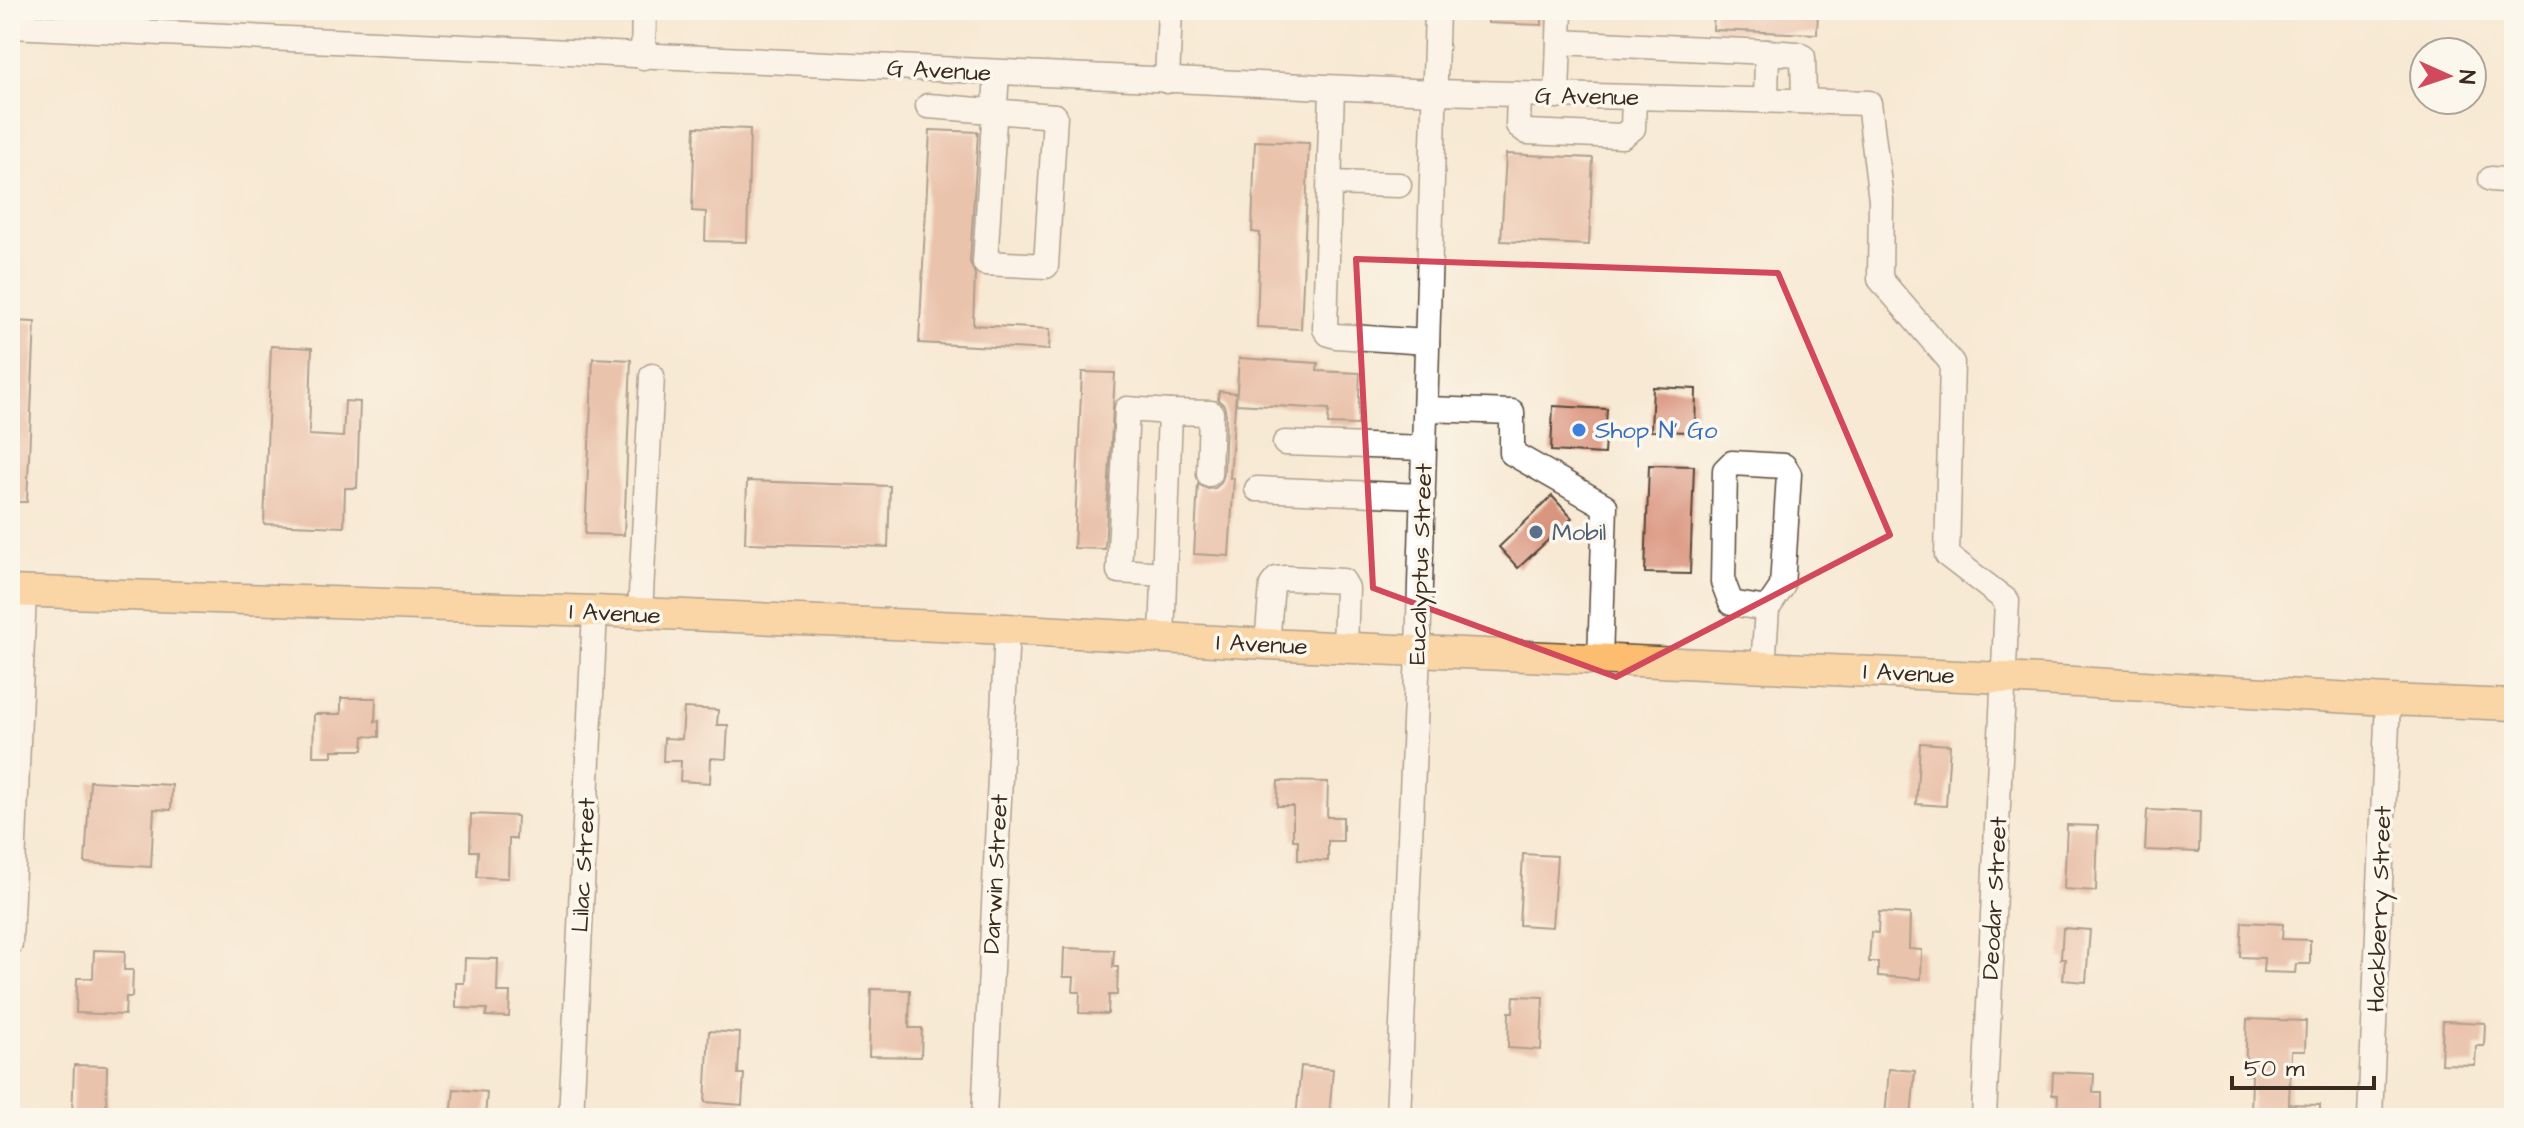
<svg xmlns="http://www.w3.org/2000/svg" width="2524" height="1128" font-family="'Architects Daughter',sans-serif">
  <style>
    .building { fill: #da957f }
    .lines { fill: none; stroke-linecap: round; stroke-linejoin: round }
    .minor-casing { stroke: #574739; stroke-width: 27 }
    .major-casing { stroke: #574739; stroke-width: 33 }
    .minor { stroke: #fff; stroke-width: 24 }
    .major { stroke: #fcbd6f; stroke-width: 30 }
    .marked { fill: none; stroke: #d1495b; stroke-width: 6; stroke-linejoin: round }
    .shop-dot { fill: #3f7fe0; stroke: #fbf7ec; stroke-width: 3 }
    .service-dot { fill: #5c6f8a; stroke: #fbf7ec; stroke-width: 3 }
    .labels { text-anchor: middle; stroke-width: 7; stroke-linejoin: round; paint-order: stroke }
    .street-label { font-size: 24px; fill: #3b2a1e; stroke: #fbf7ec }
    .shop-label { font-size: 24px; fill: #366cbe; stroke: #fbf7ec; text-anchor: start }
    .service-label { font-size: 24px; fill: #4e5e75; stroke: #fbf7ec; text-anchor: start }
  </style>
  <rect width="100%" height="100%" fill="#fbf7ec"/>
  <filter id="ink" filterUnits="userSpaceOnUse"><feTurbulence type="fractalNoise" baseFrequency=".0125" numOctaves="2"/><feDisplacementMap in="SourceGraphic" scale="16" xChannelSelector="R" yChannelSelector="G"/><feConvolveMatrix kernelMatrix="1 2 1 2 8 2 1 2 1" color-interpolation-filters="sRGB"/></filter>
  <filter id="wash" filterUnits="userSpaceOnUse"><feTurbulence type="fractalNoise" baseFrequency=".006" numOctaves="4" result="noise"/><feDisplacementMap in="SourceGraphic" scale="32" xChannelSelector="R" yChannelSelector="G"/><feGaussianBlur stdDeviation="1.8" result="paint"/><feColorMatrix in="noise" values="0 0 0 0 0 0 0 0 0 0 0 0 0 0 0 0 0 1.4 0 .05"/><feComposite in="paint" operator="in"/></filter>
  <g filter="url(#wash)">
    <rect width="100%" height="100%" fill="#f7e9d3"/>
    <g id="blocks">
      <g class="building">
        <polygon points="1489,10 1542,10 1542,25 1488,23"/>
        <polygon points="1714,10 1818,10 1817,34 1713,30"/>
        <polygon points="695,127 750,129 747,242 705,241 706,212 692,211"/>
        <polygon points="930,130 978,132 970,262 975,274 973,325 1050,329 1049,350 919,343"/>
        <polygon points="1255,141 1309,143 1301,329 1257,327 1260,233 1252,232"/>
        <polygon points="1506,154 1593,158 1589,245 1501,241"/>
        <polygon points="10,321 35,322 27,502 10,502"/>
        <polygon points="271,346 312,348 309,435 343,437 345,401 360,402 357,488 345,488 344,527 264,524"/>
        <polygon points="593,358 631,360 624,535 585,534"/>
        <polygon points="1239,358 1318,363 1317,371 1360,373 1358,425 1328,424 1329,409 1236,404"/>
        <polygon points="1082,372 1115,373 1105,549 1074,548"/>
        <polygon points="1653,387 1696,389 1695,432 1651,431"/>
        <polygon points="1219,391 1236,393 1230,478 1234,478 1229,556 1194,554 1198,484 1208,489 1215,488 1221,483 1224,474 1226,414 1224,405 1218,400"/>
        <polygon points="1553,406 1607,409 1604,454 1551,451"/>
        <polygon points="1649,465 1694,466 1690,574 1645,573"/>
        <polygon points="747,481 890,486 888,547 745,543"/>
        <polygon points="1552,496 1572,518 1518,568 1499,547"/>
        <polygon points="341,698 376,698 375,722 379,721 379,737 364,736 363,750 332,750 332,756 313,756 314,714 341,714"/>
        <polygon points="684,708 718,710 717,725 728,725 726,759 711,758 710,783 680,781 681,761 663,761 664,738 682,739"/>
        <polygon points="1920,743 1950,745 1946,806 1916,804"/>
        <polygon points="90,781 172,785 171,810 154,809 151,867 85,863"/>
        <polygon points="1278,781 1328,782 1327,817 1343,817 1343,841 1328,841 1328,861 1298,860 1298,840 1293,840 1293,806 1277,806"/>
        <polygon points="2147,810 2200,812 2199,852 2145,850"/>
        <polygon points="471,814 517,816 516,839 509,839 508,878 477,877 478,851 470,851"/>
        <polygon points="2067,825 2098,826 2096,891 2064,889"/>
        <polygon points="1523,854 1557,856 1552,927 1519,925"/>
        <polygon points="1879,912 1910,914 1909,949 1922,950 1921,979 1878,976 1878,962 1869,962 1871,932 1878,933"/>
        <polygon points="2242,922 2283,924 2282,939 2310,940 2310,964 2296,964 2295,973 2263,972 2264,958 2240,957"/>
        <polygon points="2063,928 2090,930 2086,982 2063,980 2065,959 2061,959"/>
        <polygon points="1064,948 1114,950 1113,967 1118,967 1117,995 1109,995 1108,1014 1079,1013 1080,992 1073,992 1074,977 1063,977"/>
        <polygon points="94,950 125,951 124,970 133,970 132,997 126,997 125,1015 76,1013 77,978 93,978"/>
        <polygon points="465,958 498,959 497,992 510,992 509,1017 486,1016 487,1009 456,1008 456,983 464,983"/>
        <polygon points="871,989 910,990 909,1028 922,1028 921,1057 869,1056"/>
        <polygon points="1514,996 1543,997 1541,1050 1508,1048 1509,1012 1513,1012"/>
        <polygon points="2247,1019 2306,1021 2305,1051 2291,1051 2289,1104 2320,1105 2320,1118 2251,1118 2252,1075 2245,1075"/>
        <polygon points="2443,1021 2485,1023 2484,1046 2476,1046 2475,1065 2441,1064"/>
        <polygon points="709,1031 740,1033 738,1074 744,1074 742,1105 705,1102"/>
        <polygon points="74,1065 107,1066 106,1118 72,1118"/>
        <polygon points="1301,1066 1333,1069 1329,1118 1296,1118"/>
        <polygon points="1889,1069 1915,1071 1911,1118 1885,1118"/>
        <polygon points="2053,1072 2094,1074 2093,1092 2101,1092 2101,1111 2093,1111 2093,1118 2065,1118 2065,1113 2057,1113 2058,1095 2052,1094"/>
        <polygon points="454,1089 487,1092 485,1118 451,1118"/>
      </g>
    </g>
  </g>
  <g filter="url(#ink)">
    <use href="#blocks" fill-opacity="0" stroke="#574739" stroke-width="2"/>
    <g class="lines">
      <defs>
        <g id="minor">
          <polyline points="10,26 1434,92 1869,103 1881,200 1880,279 1952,363 1947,555 2007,601 1984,1118"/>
          <polyline points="1559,42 1767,52 1766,101"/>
          <polyline points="1767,52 1797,54 1803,57 1804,101"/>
          <polyline points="643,57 644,10"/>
          <polyline points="1167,81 1170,10"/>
          <polyline points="1332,88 1325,329 1329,334 1336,336 1427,342"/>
          <polyline points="1519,95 1518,125 1527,132 1622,136 1633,128 1634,98"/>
          <polyline points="1557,96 1560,10"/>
          <polyline points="928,106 1055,116 1046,266 985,263 997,73"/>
          <polyline points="2491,179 2514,181"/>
          <polyline points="1330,183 1399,185"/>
          <polyline points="1426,409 1512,412 1512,453 1605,506 1600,660"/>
          <polyline points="1285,443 1424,448"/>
          <polyline points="1257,489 1423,496"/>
          <polyline points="1164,574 1119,571 1127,409 1170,412"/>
          <polyline points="640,614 652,376"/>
          <polyline points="1162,638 1170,412 1211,413 1209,474"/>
          <polyline points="1267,644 1272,585 1277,579 1286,578 1343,581 1347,588 1345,648"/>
          <polyline points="1763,667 1767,609 1782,587 1789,474 1784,466 1732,463 1725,470 1723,582 1731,603 1767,609"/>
          <polyline points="10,944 24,592"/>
          <polyline points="571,1118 595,611"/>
          <polyline points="984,1118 1007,629"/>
          <polyline points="1398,1118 1418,652 1437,10"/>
          <polyline points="2370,1118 2388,700"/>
        </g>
        <polyline id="major" points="10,591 595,611 1007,629 1267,644 2004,678 2388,700 2514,705"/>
      </defs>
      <use href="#minor" class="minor-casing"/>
      <use href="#major" class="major-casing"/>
      <use href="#minor" class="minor"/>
      <use href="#major" class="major"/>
    </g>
  </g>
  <path d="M0 0H2524V1128H0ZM1356 259 1778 273 1890 535 1616 677 1373 588Z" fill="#f7e9d3" fill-opacity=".55" fill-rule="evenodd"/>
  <path class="marked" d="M1356 259 1778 273 1890 535 1616 677 1373 588Z"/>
  <circle class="shop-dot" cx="1579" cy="430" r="8"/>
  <circle class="service-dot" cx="1536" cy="532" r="8"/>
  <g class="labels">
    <g class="street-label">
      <text transform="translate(939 70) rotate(3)" y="8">G Avenue</text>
      <text transform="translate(1587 96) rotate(1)" y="8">G Avenue</text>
      <text transform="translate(1420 564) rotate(-88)" y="8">Eucalyptus Street</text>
      <text transform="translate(615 613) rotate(3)" y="8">I Avenue</text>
      <text transform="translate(1262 644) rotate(3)" y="8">I Avenue</text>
      <text transform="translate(1909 673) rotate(3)" y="8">I Avenue</text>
      <text transform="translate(583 865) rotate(-87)" y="8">Lilac Street</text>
      <text transform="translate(995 874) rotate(-87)" y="8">Darwin Street</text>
      <text transform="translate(1994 898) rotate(-87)" y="8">Deodar Street</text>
      <text transform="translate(2379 909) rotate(-88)" y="8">Hackberry Street</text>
    </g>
    <g class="shop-label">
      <text x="1595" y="438">Shop N' Go</text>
    </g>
    <g class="service-label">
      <text x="1552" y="540">Mobil</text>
    </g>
  </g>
  <rect width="2524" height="1128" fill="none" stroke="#fbf7ec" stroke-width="40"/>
  <g transform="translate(2448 76) rotate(93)"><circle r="38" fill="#fbf7ec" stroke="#aea59a" stroke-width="2"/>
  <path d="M0-6L14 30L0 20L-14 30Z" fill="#d1495b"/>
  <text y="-12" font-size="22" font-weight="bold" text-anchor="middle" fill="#3b2a1e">N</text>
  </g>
  <path d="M2232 1076v12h142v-12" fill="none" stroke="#3b2a1e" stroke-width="4"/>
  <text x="2244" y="1076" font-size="24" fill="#3b2a1e" stroke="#fbf7ec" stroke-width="6" paint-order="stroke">50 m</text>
</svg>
